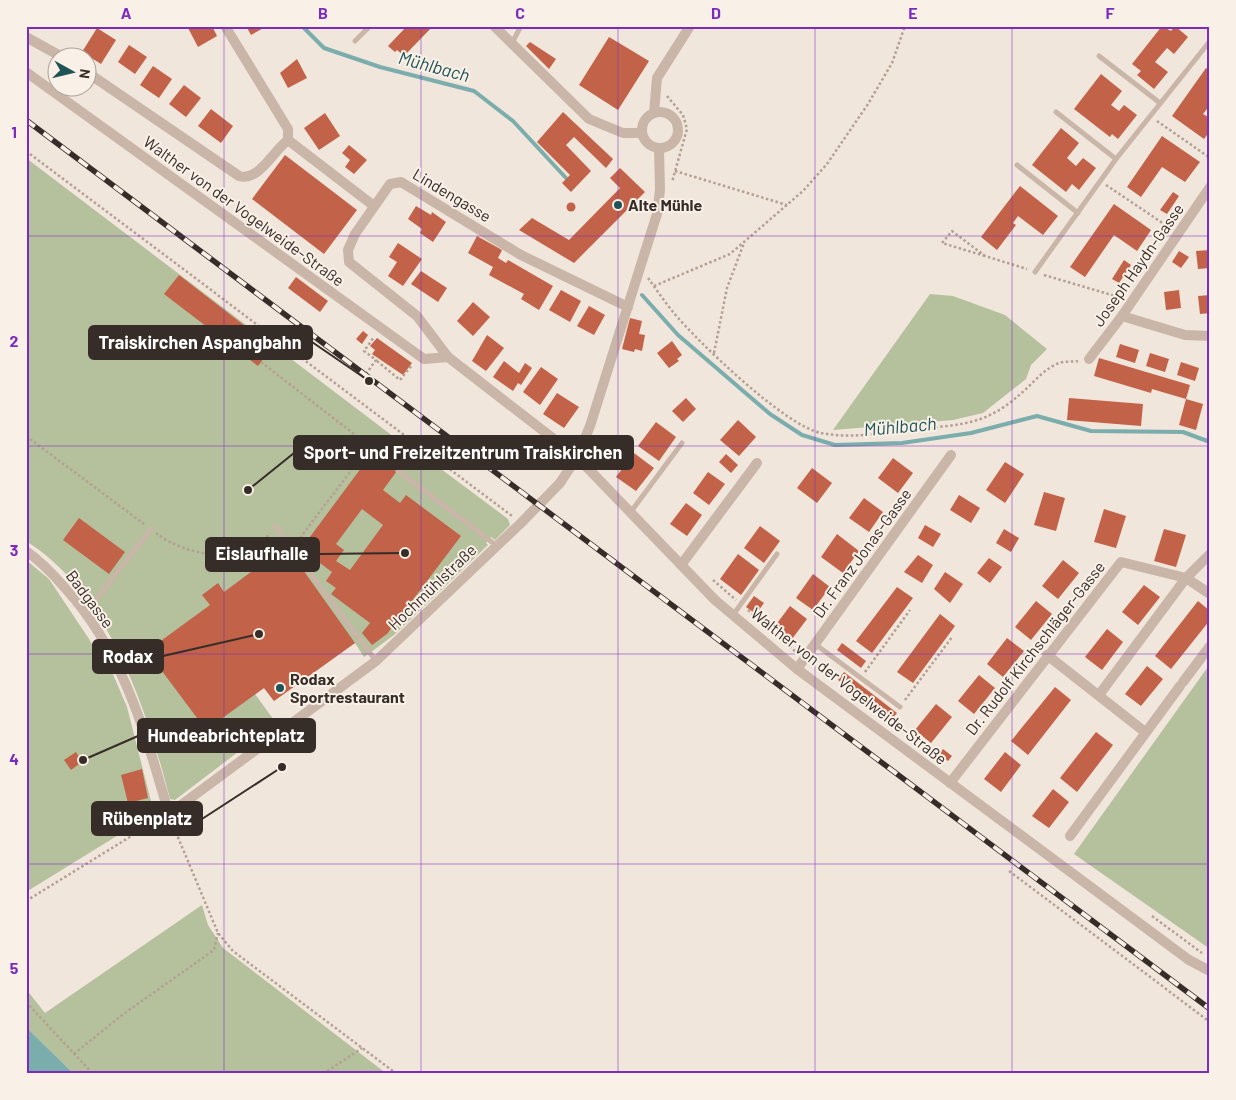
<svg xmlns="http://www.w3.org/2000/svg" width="1236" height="1100" font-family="Barlow,sans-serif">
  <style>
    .green { fill: #b5c09c }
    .water { fill: #7badad }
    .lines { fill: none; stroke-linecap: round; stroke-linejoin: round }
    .stream { stroke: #7badad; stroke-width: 4 }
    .building { fill: #c26248; fill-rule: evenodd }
    .path { stroke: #b4a092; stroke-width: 2.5; stroke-dasharray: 2.5 2.5; stroke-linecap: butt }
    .service { stroke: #c9b6a8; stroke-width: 5 }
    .minor { stroke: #c9b6a8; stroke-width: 10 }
    .rail-casing { stroke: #362c28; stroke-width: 5.5 }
    .rail { stroke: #f9f0e7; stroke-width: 4; stroke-dasharray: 11; stroke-linecap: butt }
    .grid { fill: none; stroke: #7b2cbf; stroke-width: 1; stroke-opacity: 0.55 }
    .poi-dot { fill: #1e5456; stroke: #f9f0e7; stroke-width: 2 }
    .labels { text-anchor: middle; stroke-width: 4; stroke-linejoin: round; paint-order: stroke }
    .street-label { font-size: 16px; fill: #362c28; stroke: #f9f0e7 }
    .poi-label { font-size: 16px; font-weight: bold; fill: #362c28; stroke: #f9f0e7; text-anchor: start }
    .water-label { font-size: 18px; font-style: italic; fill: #1e5456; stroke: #f9f0e7 }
    .leader { fill: none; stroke: #362c28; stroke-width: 2 }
    .callout-dot { fill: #362c28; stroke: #f9f0e7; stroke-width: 2 }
    .callout { fill: #362c28; stroke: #362c28; stroke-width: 2 }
    .callout-label { font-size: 18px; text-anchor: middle; font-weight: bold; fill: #fff }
    .neatline { fill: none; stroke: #7b2cbf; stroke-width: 2 }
    .grid-label { font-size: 16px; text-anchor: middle; font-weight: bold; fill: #7b2cbf }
  </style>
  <rect width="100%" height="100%" fill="#f1e6db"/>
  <g class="green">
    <path d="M26 158 394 437 387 447 405 460 413 448 508 519 510 525 495 540 491 537 486 543 488 545 394 635 367 655 364 657 355 643 274 701 264 688 255 694 276 723 175 800 170 799C147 709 109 593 26 541Z"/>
    <polygon points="930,294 953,296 1005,315 1047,349 1031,365 1026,379 983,413 953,420 833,430"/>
    <polygon points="26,560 49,579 89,639 109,674 112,672 127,707 154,813 26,892"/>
    <polygon points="1210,664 1210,949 1074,854"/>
    <polygon points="202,905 208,925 223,948 387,1074 74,1074 26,1027 26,989 45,1013"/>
  </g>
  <polygon class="water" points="26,1027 74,1074 30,1074 26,1069"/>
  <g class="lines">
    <g class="stream">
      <polyline points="302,26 324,48 380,67 474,91 513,121 566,178"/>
      <polyline points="642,295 678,335 770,414 802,435 835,445 902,443 971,433 1037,416 1091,431 1183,432 1210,442"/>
    </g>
  </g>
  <g class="building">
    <polygon points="187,26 212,26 217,36 198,47"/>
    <polygon points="246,26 267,26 251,35"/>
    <polygon points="407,26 433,26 404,56 397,50 395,52 388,46"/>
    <polygon points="1162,26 1171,31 1175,26 1188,37 1174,54 1167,48 1155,62 1168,72 1154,89 1137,75 1141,71 1132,64"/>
    <polygon points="97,28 116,40 101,64 82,52"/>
    <polygon points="609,37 649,61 618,110 579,85"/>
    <polygon points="530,42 556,59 549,69 526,46"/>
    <polygon points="129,45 147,57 135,74 118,62"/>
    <polygon points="297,59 307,78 288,88 280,73"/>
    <polygon points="153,66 172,79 159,98 140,85"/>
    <polygon points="1206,68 1210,70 1210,112 1207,109 1203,114 1210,118 1210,131 1204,139 1172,116"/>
    <polygon points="1101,74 1122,91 1111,105 1119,111 1124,105 1137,115 1118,139 1112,134 1110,137 1074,109"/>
    <polygon points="184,85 201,98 186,117 169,104"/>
    <polygon points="211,109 233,126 221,143 198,126"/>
    <polygon points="563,112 613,159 606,168 574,137 566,145 591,171 571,192 562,183 570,175 537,142"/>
    <polygon points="325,113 340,136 319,150 304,128"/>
    <polygon points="1061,128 1079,143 1067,158 1076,166 1083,158 1096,168 1079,190 1072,184 1066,192 1032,165"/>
    <polygon points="1162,136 1200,162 1185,182 1162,167 1141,197 1127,187"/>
    <polygon points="349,145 367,160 354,174 345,167 350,160 342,153"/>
    <polygon points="285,155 357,210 324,254 252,199"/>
    <polygon points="620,168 645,192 574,263 519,230 532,218 569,240 620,188 610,178"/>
    <polygon points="1020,186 1058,216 1043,235 1018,216 1013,223 1016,225 997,250 981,237"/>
    <polygon points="1173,192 1179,196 1167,214 1160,210"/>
    <circle cx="571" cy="207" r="4.5"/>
    <polygon points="1114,204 1151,230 1137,251 1114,235 1085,277 1070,267"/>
    <polygon points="416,206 431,215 432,212 446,222 433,242 420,233 422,229 408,219"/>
    <polygon points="477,236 502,250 498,258 506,263 508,260 553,286 539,310 521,299 524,294 489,275 493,267 468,253"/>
    <polygon points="398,243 422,259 403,286 388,276 397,262 389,257"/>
    <polygon points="1210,250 1210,268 1198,269 1196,251"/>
    <polygon points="1179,251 1189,257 1181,268 1172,262"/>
    <polygon points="1124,260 1131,265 1119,283 1112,279"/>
    <polygon points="421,271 447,288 438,302 411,284"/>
    <polygon points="179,275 272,347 258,366 164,294"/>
    <polygon points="296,277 328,301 320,312 288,288"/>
    <polygon points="561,290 581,301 570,322 549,310"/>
    <polygon points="1179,290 1181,308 1166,310 1164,292"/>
    <polygon points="1210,295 1210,313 1200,314 1198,296"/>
    <polygon points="473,302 490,317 473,336 457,321"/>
    <polygon points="589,306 605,315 594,335 577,326"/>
    <polygon points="630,318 642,321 639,334 645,335 642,351 635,349 634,352 622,349"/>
    <polygon points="363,331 368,335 362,344 356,339"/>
    <polygon points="487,335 504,348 486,371 472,361"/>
    <polygon points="377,338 412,363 403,375 372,354 375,350 370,346"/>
    <polygon points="672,341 682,355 677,359 679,361 669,368 657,353"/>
    <polygon points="1120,344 1139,350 1135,363 1116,357"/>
    <polygon points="1150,353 1169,359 1165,372 1146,366"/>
    <polygon points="1099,358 1190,385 1186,399 1152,389 1151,393 1094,376"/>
    <polygon points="504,361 519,373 525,363 532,368 521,385 518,383 513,391 493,377"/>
    <polygon points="1181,362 1199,368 1195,381 1177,375"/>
    <polygon points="541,367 558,379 540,405 523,392"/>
    <polygon points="557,393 579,407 564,428 543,414"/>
    <polygon points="686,398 696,409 683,422 672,411"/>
    <polygon points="1069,398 1143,404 1141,426 1067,420"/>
    <polygon points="1186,399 1203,404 1196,430 1179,425"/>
    <polygon points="738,420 756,437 739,456 720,440"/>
    <polygon points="656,422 676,437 659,461 638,446"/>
    <path d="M387 447 405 460 383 490 400 503 406 495 461 536 387 634 372 645 362 633 370 623 331 594 336 588 326 581 332 572 301 549 370 456 377 461ZM362 509 383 525 350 570 336 561 344 550 336 544Z"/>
    <polygon points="634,453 654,468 636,491 616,477"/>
    <polygon points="726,454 738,465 731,473 719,462"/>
    <polygon points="893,458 913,473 898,493 878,478"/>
    <polygon points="1005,462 1024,474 1005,503 986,490"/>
    <polygon points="812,468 832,483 817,503 797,488"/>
    <polygon points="708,472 725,484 709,505 693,493"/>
    <polygon points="1044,492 1065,498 1056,531 1034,525"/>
    <polygon points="959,495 980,508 971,523 950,510"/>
    <polygon points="864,498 883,512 869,532 849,518"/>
    <polygon points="686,503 702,515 687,536 670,524"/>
    <polygon points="1104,509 1126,516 1116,548 1094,542"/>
    <polygon points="79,518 125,552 109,574 63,540"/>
    <polygon points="925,525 941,534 933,547 918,538"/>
    <polygon points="760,526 780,541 764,563 744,548"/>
    <polygon points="1004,529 1019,538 1011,552 996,543"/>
    <polygon points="1164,529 1186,535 1176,567 1154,561"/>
    <polygon points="837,534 859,551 843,573 821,557"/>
    <polygon points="286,546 355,643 274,701 264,688 206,730 147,651 210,605 202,595 218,583 224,592"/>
    <polygon points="738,554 759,570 741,595 720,579"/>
    <polygon points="918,555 933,565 922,583 904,572"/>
    <polygon points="989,558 1002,567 990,583 977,573"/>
    <polygon points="1063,560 1079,573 1058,599 1042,586"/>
    <polygon points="945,572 963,584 950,603 934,589"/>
    <polygon points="813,574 830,587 813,610 796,598"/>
    <polygon points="1144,585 1160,597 1138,625 1122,612"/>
    <polygon points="897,587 913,598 872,653 856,641"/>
    <polygon points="754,596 764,603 756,614 746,607"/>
    <polygon points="1036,601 1052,614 1031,640 1015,627"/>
    <polygon points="1198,601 1210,611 1210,620 1171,669 1155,656"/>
    <polygon points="790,606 807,619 792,639 775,626"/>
    <polygon points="940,614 955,626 913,683 897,672"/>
    <polygon points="1107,629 1123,642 1102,670 1085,657"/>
    <polygon points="1007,638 1024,651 1003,677 987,664"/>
    <polygon points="842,643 866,661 861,668 837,650"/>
    <polygon points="1147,666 1163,679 1141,706 1125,694"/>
    <polygon points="844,672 897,713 891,720 838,680"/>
    <polygon points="979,675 995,688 974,714 958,701"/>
    <polygon points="1055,687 1071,700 1028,755 1011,741"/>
    <polygon points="936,704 952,717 931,743 915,730"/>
    <polygon points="1096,732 1113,745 1077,792 1060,778"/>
    <polygon points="943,749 952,756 948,761 939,755"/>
    <polygon points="76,752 82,762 71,770 64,760"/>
    <polygon points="1005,752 1021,765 1001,792 984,779"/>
    <polygon points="142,769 148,798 128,803 121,775"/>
    <polygon points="1053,789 1069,802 1049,828 1032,816"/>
  </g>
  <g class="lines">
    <g class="path">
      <polyline points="667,96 683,115 687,129 672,182"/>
      <polyline points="1157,121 1210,158"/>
      <polyline points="26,151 512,516"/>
      <polyline points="675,171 787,205"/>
      <polyline points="1106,185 1170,228"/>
      <polyline points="985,256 942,243 952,231 985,256 1027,269"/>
      <polyline points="1044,275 1122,298"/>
      <path d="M648 278C656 289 664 301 673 312 698 342 785 426 821 433 852 439 885 433 916 429 938 427 962 426 983 418 996 413 1008 405 1018 396 1031 386 1043 369 1059 363 1065 361 1072 362 1078 361"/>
      <polyline points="654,286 730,254 803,191 827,164 868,104 892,63 905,26"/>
      <polyline points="714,353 727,288 744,243"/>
      <polyline points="377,361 400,380 412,365"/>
      <polyline points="261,362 363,441"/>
      <polyline points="363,378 376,360 364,351 374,337"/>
      <polyline points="26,436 144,524"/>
      <path d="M156 533C185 556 246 567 270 533"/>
      <polyline points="297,542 365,452"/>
      <polyline points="713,580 736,600"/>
      <polyline points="748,610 796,652"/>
      <polyline points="865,672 910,610"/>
      <polyline points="905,700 952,637"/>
      <polyline points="172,823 218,933 233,951 397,1074"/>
      <polyline points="1009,871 1210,1022"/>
      <polyline points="26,901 159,819"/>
      <polyline points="1152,916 1202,953"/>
      <polyline points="26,1002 93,1074"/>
      <polyline points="74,1054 122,1015 214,950 218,933"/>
      <polyline points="323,1074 362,1048"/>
    </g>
    <g class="service">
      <polyline points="355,41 370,26"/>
      <polyline points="512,43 521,26"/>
      <polyline points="1099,56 1160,103"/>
      <polyline points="1056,112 1116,159"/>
      <polyline points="1017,165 1078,213"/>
      <polyline points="1035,272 1116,159 1210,41"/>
      <polyline points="369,446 380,456"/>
      <polyline points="398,471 497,546"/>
      <polyline points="630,513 682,443"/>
      <polyline points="275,526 376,661"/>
      <polyline points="86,612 151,529"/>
      <polyline points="733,615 777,554"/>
      <polyline points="815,644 900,707"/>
    </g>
    <g class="minor">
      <polyline points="225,26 288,129 288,140"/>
      <polyline points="494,26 589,119 623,133 642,133"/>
      <polyline points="26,37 64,58"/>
      <polyline points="26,72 424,359 448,357"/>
      <path d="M88 73 239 176C259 182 273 151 288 140"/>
      <circle cx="660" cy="130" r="18"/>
      <polyline points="654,113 657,78 690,26"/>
      <polyline points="288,140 374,206"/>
      <polyline points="628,307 521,255 401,182 390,184 355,234 348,250 349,262 417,316 448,357 577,457 715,600 797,669 1189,960 1210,971"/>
      <polyline points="1122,316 1185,335 1210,336"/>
      <polyline points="1089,359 1122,316 1210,187"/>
      <path d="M26 551C42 562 53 574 65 588 124 653 145 732 169 814L376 661 521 523 560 483 577 457 590 426 657 214 660 190 659 148"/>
      <polyline points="681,565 757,463"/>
      <polyline points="1047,655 1145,732"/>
      <polyline points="797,669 951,455"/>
      <polyline points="1183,682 1210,646"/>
      <polyline points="1099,695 1186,578 1210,594"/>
      <polyline points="950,783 1121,562 1186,578 1210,554"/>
      <polyline points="1070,836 1180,686"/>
    </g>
    <defs>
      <polyline id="rail" points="26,120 1210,1009"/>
    </defs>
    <use href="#rail" class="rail-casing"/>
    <use href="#rail" class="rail"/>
  </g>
  <path class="grid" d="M224 26V1074M421 26V1074M618 26V1074M815 26V1074M1012 26V1074M26 236H1210M26 446H1210M26 654H1210M26 864H1210"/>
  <g class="poi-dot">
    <circle cx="618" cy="205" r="5"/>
    <circle cx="280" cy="688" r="5"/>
  </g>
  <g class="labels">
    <g class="street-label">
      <text transform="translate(452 195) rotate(31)" y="6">Lindengasse</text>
      <text transform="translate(244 211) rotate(36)" y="6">Walther von der Vogelweide-Straße</text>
      <text transform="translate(1138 265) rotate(-55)" y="6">Joseph Haydn-Gasse</text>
      <text transform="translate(862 553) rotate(-54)" y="6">Dr. Franz Jonas-Gasse</text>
      <text transform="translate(432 587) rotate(-44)" y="6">Hochmühlstraße</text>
      <text transform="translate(90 599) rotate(53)" y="6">Badgasse</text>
      <text transform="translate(1035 648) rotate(-52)" y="6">Dr. Rudolf Kirchschläger-Gasse</text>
      <text transform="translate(849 686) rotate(38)" y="6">Walther von der Vogelweide-Straße</text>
    </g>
    <g class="poi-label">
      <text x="628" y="211">Alte Mühle</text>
      <text x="290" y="685">Rodax<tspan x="290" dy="18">Sportrestaurant</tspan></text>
    </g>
    <g class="water-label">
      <text transform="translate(434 67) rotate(15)" y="6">Mühlbach</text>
      <text transform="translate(900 427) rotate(-5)" y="6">Mühlbach</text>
    </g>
  </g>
  <path class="leader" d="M369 381L312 342M248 490L294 453M405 553L319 554M259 634L163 656M83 760L138 736M282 767L202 819"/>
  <g class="callout-dot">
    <circle cx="369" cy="381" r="5"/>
    <circle cx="248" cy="490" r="5"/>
    <circle cx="405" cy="553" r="5"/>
    <circle cx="259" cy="634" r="5"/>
    <circle cx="83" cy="760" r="5"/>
    <circle cx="282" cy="767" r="5"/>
  </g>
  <g class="callout">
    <rect x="89" y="326" width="223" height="33" rx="5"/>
    <rect x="294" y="436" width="339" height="33" rx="5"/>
    <rect x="206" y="538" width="113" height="33" rx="5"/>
    <rect x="93" y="640" width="70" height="33" rx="5"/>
    <rect x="138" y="719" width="177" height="33" rx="5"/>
    <rect x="92" y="802" width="110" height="33" rx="5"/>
  </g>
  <g class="callout-label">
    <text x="200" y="349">Traiskirchen Aspangbahn</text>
    <text x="463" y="459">Sport- und Freizeitzentrum Traiskirchen</text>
    <text x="262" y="560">Eislaufhalle</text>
    <text x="128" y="663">Rodax</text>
    <text x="226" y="742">Hundeabrichteplatz</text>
    <text x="147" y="825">Rübenplatz</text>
  </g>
  <rect width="1236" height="1100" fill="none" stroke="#f9f0e7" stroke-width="55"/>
  <g transform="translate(72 72) rotate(98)"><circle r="24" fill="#f9f0e7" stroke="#aba29b"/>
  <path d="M0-4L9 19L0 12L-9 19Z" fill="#1e5456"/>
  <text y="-8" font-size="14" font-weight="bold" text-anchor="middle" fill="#362c28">N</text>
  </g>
  <rect x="28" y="28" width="1180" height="1044" class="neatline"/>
  <g class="grid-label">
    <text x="126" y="19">A</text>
    <text x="323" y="19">B</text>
    <text x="520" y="19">C</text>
    <text x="716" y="19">D</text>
    <text x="913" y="19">E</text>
    <text x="1110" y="19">F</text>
    <text x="14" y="138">1</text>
    <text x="14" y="347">2</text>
    <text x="14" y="556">3</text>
    <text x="14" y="765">4</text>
    <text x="14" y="974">5</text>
  </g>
</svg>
